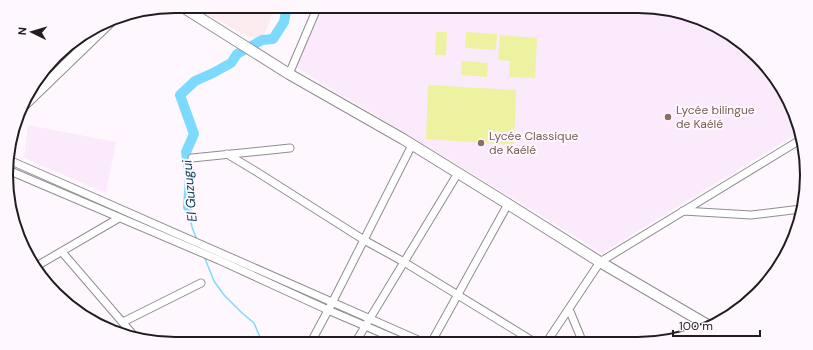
<svg xmlns="http://www.w3.org/2000/svg" width="813" height="350" font-family="'DM Sans',sans-serif">
  <style>
    .education { fill: #fbeafc }
    .medical { fill: #fcebee }
    .green { fill: #ecf29f }
    .lines { fill: none; stroke-linecap: round; stroke-linejoin: round }
    .stream { stroke: #7ddaff; stroke-width: 1.5 }
    .river { stroke: #7ddaff; stroke-width: 10 }
    .minor-casing { stroke: #928c92; stroke-width: 9 }
    .secondary-casing { stroke: #928c92; stroke-width: 12 }
    .minor { stroke: #fff; stroke-width: 7 }
    .secondary { stroke: #fff; stroke-width: 10 }
    .education-dot { fill: #8d6e63; stroke: #fef8fe; stroke-width: 1.5 }
    .labels { text-anchor: middle; stroke-width: 4; stroke-linejoin: round; paint-order: stroke }
    .education-label { font-size: 12px; fill: #785e54; stroke: #fef8fe; text-anchor: start }
    .water-label { font-size: 13px; font-style: italic; fill: #064053; stroke: #fef8fe }
    .rim { fill: none; stroke: #1f1d1f; stroke-width: 2 }
  </style>
  <rect width="100%" height="100%" fill="#fef8fe"/>
  <g class="education">
    <polygon points="321,6 638,6 693,15 750,48 790,100 798,133 602,253 534,211 295,67"/>
    <polygon points="28,125 116,142 106,193 24,158"/>
  </g>
  <polygon class="medical" points="192,6 276,6 262,40 239,32"/>
  <g class="green">
    <polygon points="436,32 447,32 446,55 435,55"/>
    <polygon points="466,32 497,34 496,50 465,48"/>
    <polygon points="500,35 537,38 535,78 509,77 510,61 498,60"/>
    <polygon points="462,61 488,63 487,77 461,75"/>
    <polygon points="428,85 516,90 514,145 426,139"/>
  </g>
  <g class="lines">
    <g class="stream">
      <polyline points="188,207 192,227 197,240"/>
      <polyline points="204,256 214,281 224,295 242,313 254,323 263,344"/>
    </g>
    <polyline class="river" points="188,207 190,177 186,152 194,134 180,95 195,81 213,73 231,63 237,54 262,40 273,39 284,22 287,6"/>
    <defs>
      <g id="minor">
        <polyline points="73,42 80,50"/>
        <polyline points="289,74 318,6"/>
        <polyline points="227,154 257,172 364,240 404,262 536,343"/>
        <polyline points="192,158 290,148"/>
        <polyline points="9,160 425,343"/>
        <polyline points="8,170 219,260 328,310 405,343"/>
        <polyline points="683,211 751,215 801,209"/>
        <polyline points="62,252 136,338"/>
        <polyline points="35,267 119,218"/>
        <polyline points="569,309 583,343"/>
        <polyline points="123,322 201,283"/>
        <polyline points="355,343 458,173"/>
        <polyline points="431,343 508,204"/>
        <polyline points="546,343 600,262 800,140"/>
        <polyline points="310,344 332,303 412,145"/>
      </g>
      <g id="secondary">
        <polyline points="181,6 289,74 403,139 508,204 600,262 711,327"/>
        <polyline points="23,106 111,21"/>
      </g>
    </defs>
    <use href="#minor" class="minor-casing"/>
    <use href="#secondary" class="secondary-casing"/>
    <use href="#minor" class="minor"/>
    <use href="#secondary" class="secondary"/>
  </g>
  <g class="education-dot">
    <circle cx="668" cy="117" r="4"/>
    <circle cx="481" cy="143" r="4"/>
  </g>
  <g class="labels">
    <g class="education-label">
      <text x="676" y="114">Lycée bilingue<tspan x="676" dy="14">de Kaélé</tspan></text>
      <text x="489" y="140">Lycée Classique<tspan x="489" dy="14">de Kaélé</tspan></text>
    </g>
    <g class="water-label">
      <text transform="translate(189 191) rotate(-95)" y="5">El Guzugui</text>
    </g>
  </g>
  <path d="M0 0H813V350H0ZM175 13H638A162 162 0 0 1 800 175V175A162 162 0 0 1 638 337H175A162 162 0 0 1 13 175V175A162 162 0 0 1 175 13Z" fill="#fef8fe" fill-rule="evenodd"/>
  <path class="rim" d="M175 13H638A162 162 0 0 1 800 175V175A162 162 0 0 1 638 337H175A162 162 0 0 1 13 175V175A162 162 0 0 1 175 13Z"/>
  <g transform="translate(32 32) rotate(275)" stroke="#fef8fe" stroke-width="3" paint-order="stroke">
  <path d="M0-3L7 15L0 10L-7 15Z" fill="#1f1d1f"/>
  <text y="-6" font-size="11" font-weight="bold" text-anchor="middle" fill="#1f1d1f">N</text>
  </g>
  <path d="M673 330v6h87v-6" fill="none" stroke="#1f1d1f" stroke-width="2"/>
  <text x="679" y="330" font-size="12" fill="#1f1d1f" stroke="#fef8fe" stroke-width="3" paint-order="stroke">100 m</text>
</svg>
